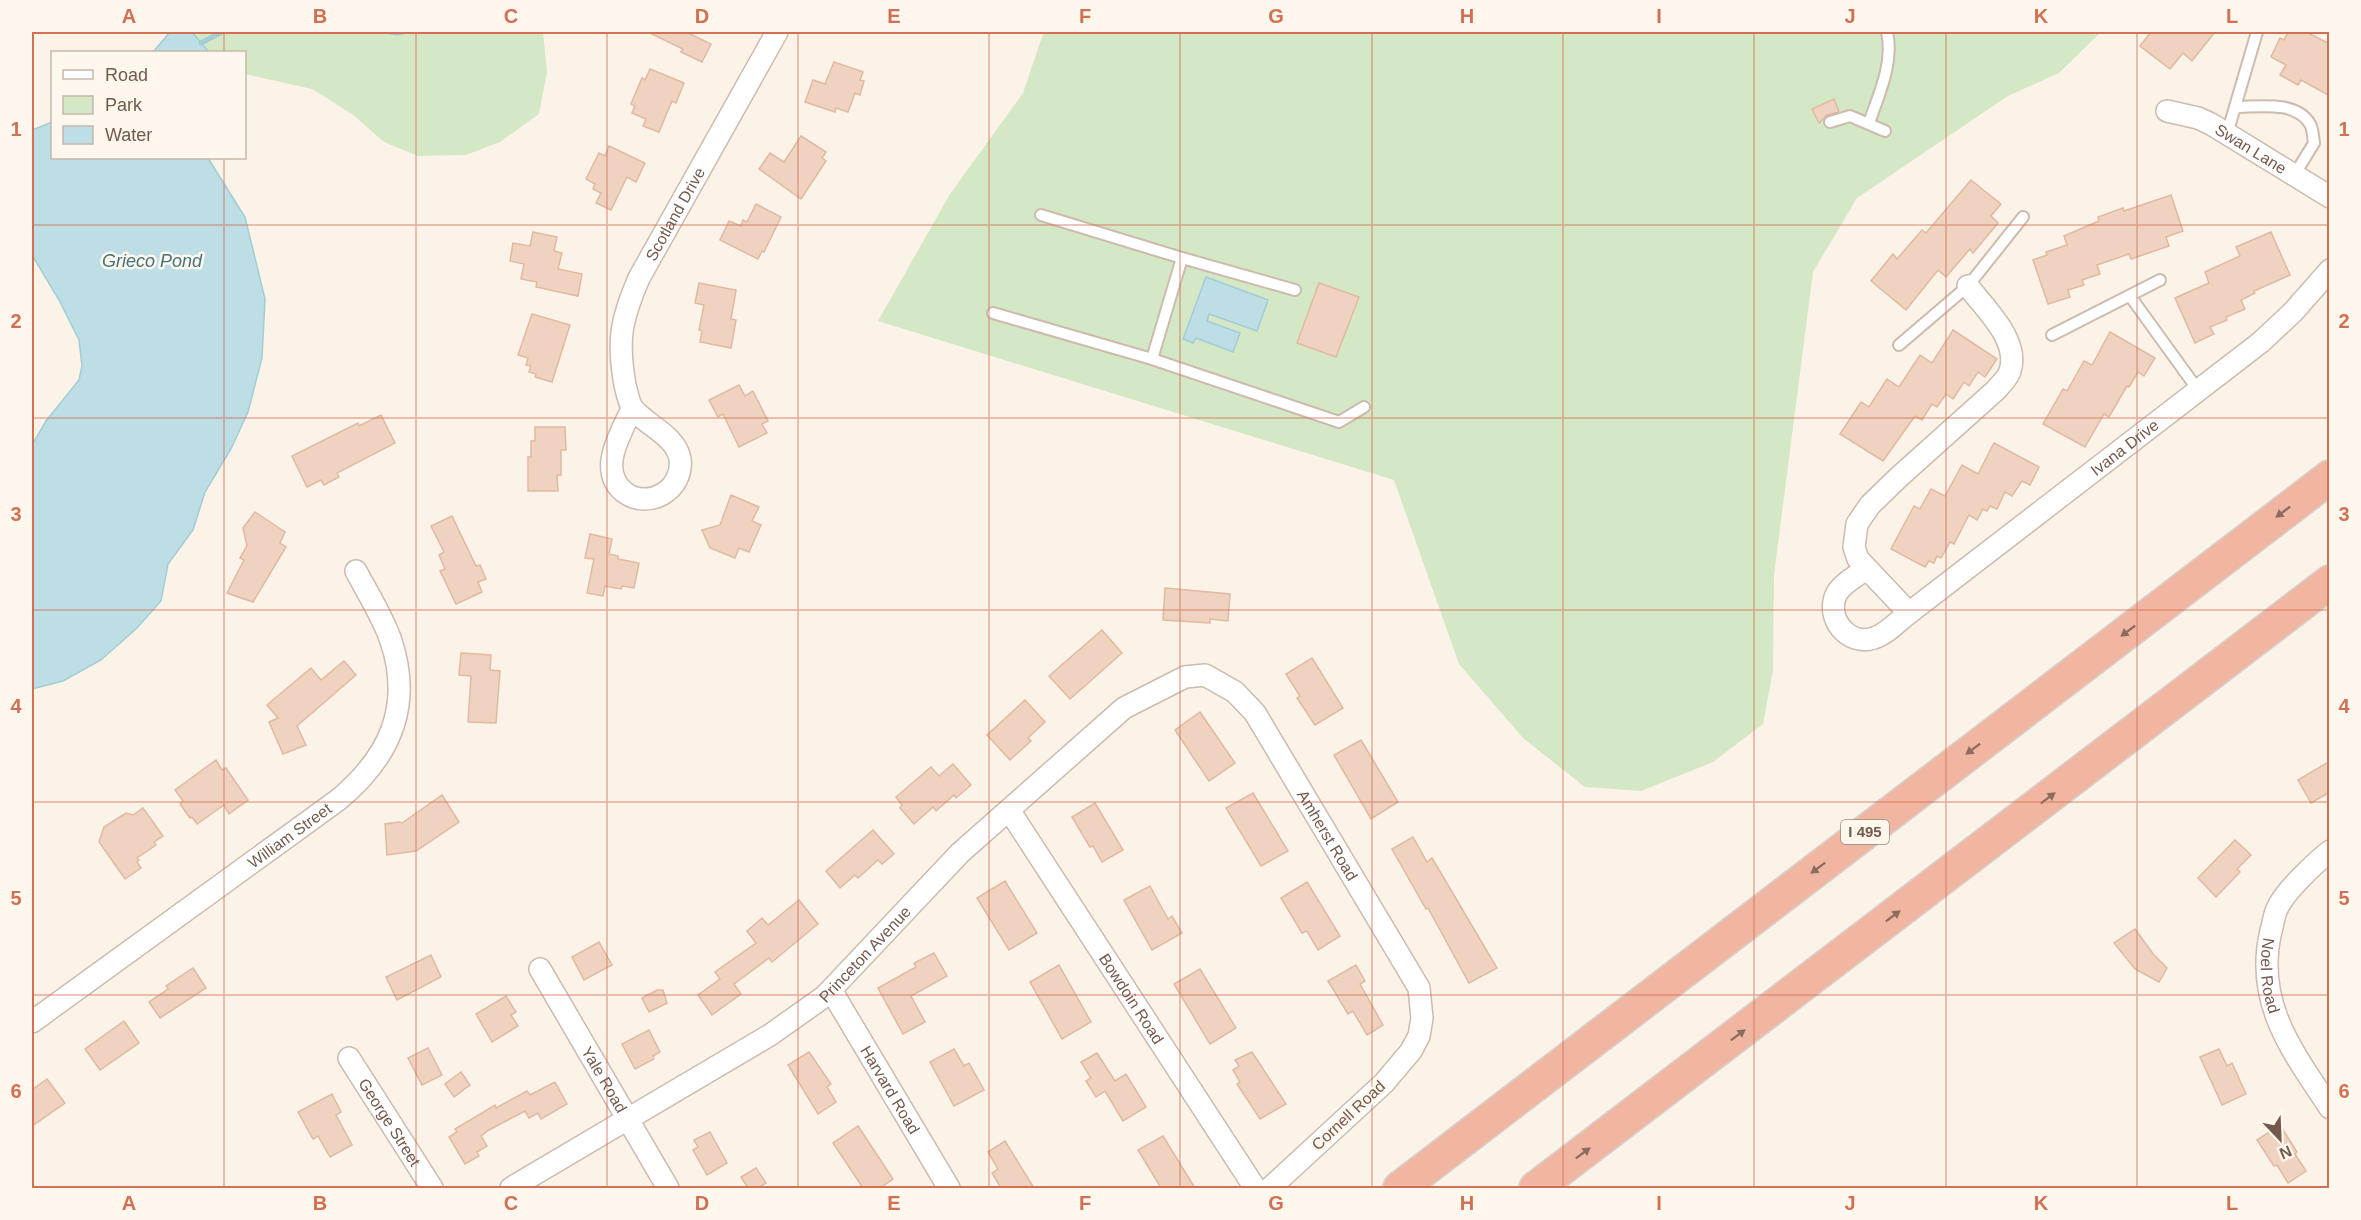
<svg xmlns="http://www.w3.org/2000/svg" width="2361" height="1220" font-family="Arial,sans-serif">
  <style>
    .green { fill: #d4e8c6 }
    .water { fill: #bcdee4; stroke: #a3cdd5; stroke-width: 1.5 }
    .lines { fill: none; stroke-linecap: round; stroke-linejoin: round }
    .stream { stroke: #a3cdd5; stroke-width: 5 }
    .building { fill: #efd3c0; stroke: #e1b9a2; stroke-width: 1.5 }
    .service-casing { stroke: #ccbbae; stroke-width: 14 }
    .minor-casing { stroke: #ccbbae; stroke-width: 24 }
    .motorway-casing { stroke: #d8d1cd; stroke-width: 36 }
    .service { stroke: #fff; stroke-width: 10 }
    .minor { stroke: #fff; stroke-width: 21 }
    .motorway { stroke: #f1b6a2; stroke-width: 33 }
    .oneway { fill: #8c6c5e }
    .grid { fill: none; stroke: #d27053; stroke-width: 1.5; stroke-opacity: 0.55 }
    .labels { text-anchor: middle; stroke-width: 5; stroke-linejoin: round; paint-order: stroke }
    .shield { fill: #fef7ed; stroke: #9d897d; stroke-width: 1.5 }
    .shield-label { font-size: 15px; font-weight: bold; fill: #735a4d }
    .street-label { font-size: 16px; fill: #735a4d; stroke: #fef7ed }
    .water-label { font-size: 18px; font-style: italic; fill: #44757f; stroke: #fef7ed }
    .neatline { fill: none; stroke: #d27053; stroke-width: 2 }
    .grid-label { font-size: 20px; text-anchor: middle; font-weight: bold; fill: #d27053 }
  </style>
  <rect width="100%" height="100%" fill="#fbf3e7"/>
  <g class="green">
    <polygon points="192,32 543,32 547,72 539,114 500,142 466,155 418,156 384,142 352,114 312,89 245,74 244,52 209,52"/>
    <polygon points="1057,32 2101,32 2059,73 2008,96 1857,198 1813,272 1774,575 1773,670 1763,724 1713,762 1641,791 1585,787 1524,739 1459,664 1394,480 878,321 950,194 1023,93 1043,34"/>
  </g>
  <g class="water">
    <polygon points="170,32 192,32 209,52 153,52"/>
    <polygon points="52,122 52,158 208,158 245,217 265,299 262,358 248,412 231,449 205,492 193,530 168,564 161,601 137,628 101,660 63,681 32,689 32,445 46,421 79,380 82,366 79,340 59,300 32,255 32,130"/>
    <polygon points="1206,277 1268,300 1257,331 1209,314 1207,321 1240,333 1233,352 1196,338 1193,343 1183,339"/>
  </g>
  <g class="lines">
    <g class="stream">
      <polyline points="390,32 397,33 403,32"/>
      <polyline points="201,43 222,32"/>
    </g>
  </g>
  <g class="building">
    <polygon points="648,32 686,32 711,44 702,62 681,52 683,49"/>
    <polygon points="2151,32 2215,32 2192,61 2183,53 2170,69 2140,46"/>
    <polygon points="2288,32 2306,32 2330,44 2330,96 2301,80 2298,85 2280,75 2286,65 2271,57 2280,38 2284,40"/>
    <polygon points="834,62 863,72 860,80 864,81 860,95 855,93 848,112 836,108 835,112 805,102 813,80 825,84"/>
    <polygon points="650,69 684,83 676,103 672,101 659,132 643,126 646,119 632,113 635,106 631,104 642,78 645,80"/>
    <polygon points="1834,99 1839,112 1827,115 1819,123 1812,109"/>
    <polygon points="801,136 826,152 822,158 826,161 801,199 759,169 770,153 784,162"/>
    <polygon points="609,146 645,163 636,182 627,177 611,210 596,203 601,193 593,189 595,184 586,179 599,153 605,156"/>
    <polygon points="1971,180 2001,204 1991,216 1998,223 1973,253 1970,249 1946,277 1938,270 1906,310 1871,281 1893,254 1897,259 1922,230 1926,233"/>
    <polygon points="2171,195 2183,231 2166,237 2169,246 2131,259 2129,254 2097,265 2100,274 2082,280 2084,285 2068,290 2070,297 2048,304 2033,260 2047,255 2046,252 2067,245 2064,236 2099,221 2098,217 2123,208 2124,211"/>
    <polygon points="756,204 781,217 764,252 762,251 758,259 720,240 729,221 741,226 743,220 747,222"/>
    <polygon points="533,232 557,237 554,251 562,253 558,269 582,274 578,296 536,287 537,282 521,279 524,264 510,261 513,243 530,246"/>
    <polygon points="2271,232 2290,275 2254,291 2255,293 2241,300 2245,309 2226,317 2227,320 2210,327 2214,334 2195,343 2175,298 2209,283 2205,272 2240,256 2236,247"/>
    <polygon points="699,283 736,290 731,319 736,320 731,348 700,342 702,331 699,330 704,305 695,303"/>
    <polygon points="1319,283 1359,297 1336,357 1297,343"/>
    <polygon points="532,314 570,325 552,382 535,377 536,374 529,372 531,366 526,365 528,358 518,355"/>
    <polygon points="1953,330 1997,359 1985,377 1978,372 1969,386 1964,382 1953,399 1946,394 1937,407 1932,404 1922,420 1915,416 1883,461 1840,434 1861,402 1869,407 1887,379 1899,387 1920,355 1932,363"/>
    <polygon points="2110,332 2155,358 2144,376 2138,372 2129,387 2127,386 2109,417 2104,414 2085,447 2043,424 2063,389 2067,391 2084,361 2092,365"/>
    <polygon points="739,385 745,396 753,391 768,421 762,424 767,433 739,447 723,414 718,417 709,400"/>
    <polygon points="381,415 395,443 337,473 339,477 324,485 321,480 307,487 292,456 358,423 359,426"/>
    <polygon points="535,427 565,427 566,450 561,450 561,475 557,475 558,491 528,491 528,457 531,457 531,441 535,441"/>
    <polygon points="1994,443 2039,467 2030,485 2022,481 2012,496 2005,492 1997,509 1990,506 1987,511 1983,509 1977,520 1969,515 1954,544 1950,542 1941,558 1937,556 1934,563 1929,561 1925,567 1891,549 1914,506 1920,509 1931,489 1945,496 1962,465 1978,474"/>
    <polygon points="731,495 759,507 752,521 761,525 749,552 739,548 735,558 710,548 702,530 720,525"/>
    <polygon points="255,512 285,532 280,543 286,547 253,602 227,593 244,560 240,558 247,546 243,528"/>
    <polygon points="452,516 476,566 480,565 486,579 478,582 482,592 456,604 440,571 445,569 439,555 444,552 431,526"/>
    <polygon points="590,534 612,539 609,554 618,556 618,559 639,563 634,588 622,586 621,589 605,586 603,596 587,593 594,559 585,558"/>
    <polygon points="1165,588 1230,594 1228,621 1210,619 1210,623 1163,620"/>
    <polygon points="1102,630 1122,653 1070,699 1049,676"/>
    <polygon points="461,653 491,655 490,670 500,671 496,723 468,722 471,676 459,675"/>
    <polygon points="1312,658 1343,708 1315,725 1297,698 1300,696 1286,674"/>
    <polygon points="344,661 356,675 297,726 306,745 283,754 269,722 278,718 267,705 311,668 321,680"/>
    <polygon points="1025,700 1045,722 1028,738 1031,741 1010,760 987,735"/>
    <polygon points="1200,712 1235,763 1209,781 1175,730"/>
    <polygon points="1361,740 1398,802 1371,819 1334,755"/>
    <polygon points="216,760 222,770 226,768 248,800 229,814 224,805 197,824 192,817 190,818 180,804 183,801 175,790"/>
    <polygon points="2330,761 2330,792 2311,803 2298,780"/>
    <polygon points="953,764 971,785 956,798 954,795 936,811 933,807 914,824 900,808 902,805 896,797 931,767 939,776"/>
    <polygon points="1253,793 1288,851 1261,866 1226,808"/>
    <polygon points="442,795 459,822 416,851 387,855 385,824 399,822 402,823"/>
    <polygon points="1095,803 1123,850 1102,862 1093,846 1090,847 1072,817"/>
    <polygon points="143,808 163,836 154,842 156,845 137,858 139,860 137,862 141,868 125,879 99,842 104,827 126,813 133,815"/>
    <polygon points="873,830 894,854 882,864 878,860 858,878 855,875 840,888 826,871"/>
    <polygon points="1413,837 1427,862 1432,858 1497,968 1469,983 1428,908 1426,909 1392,849"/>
    <polygon points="2235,840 2251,855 2237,869 2240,872 2216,897 2198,878"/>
    <polygon points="1005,881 1037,933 1009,950 977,898"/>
    <polygon points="1307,882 1340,936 1318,950 1307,931 1302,933 1281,898"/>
    <polygon points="1150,886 1168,919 1172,916 1182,933 1152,950 1124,900"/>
    <polygon points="799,900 818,924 772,962 769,958 734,984 741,994 712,1015 698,995 720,979 715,972 756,943 747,931 762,918 768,925"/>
    <polygon points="2135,929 2154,955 2167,968 2159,982 2135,969 2114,943"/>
    <polygon points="599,942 612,965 584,980 572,957"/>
    <polygon points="934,953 947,976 911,996 925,1022 903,1034 878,988 916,967 914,963"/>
    <polygon points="431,955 441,977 397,1000 386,977"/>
    <polygon points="1059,965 1091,1022 1062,1039 1030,982"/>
    <polygon points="1356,965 1365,981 1360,984 1383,1025 1367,1035 1353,1011 1348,1014 1328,981"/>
    <polygon points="193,968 206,988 160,1018 149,1002 168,989 166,986"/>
    <polygon points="1200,969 1236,1028 1210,1044 1174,984"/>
    <polygon points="657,990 663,990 667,1003 649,1012 642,998"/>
    <polygon points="506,996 516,1012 511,1015 518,1026 492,1042 476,1014"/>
    <polygon points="124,1021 139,1043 100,1070 85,1049"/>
    <polygon points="649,1030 660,1052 653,1056 654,1059 635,1069 622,1044"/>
    <polygon points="428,1048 442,1075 422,1085 408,1058"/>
    <polygon points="954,1049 964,1066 969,1063 984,1090 954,1106 930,1062"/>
    <polygon points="2219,1049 2227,1066 2232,1063 2246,1094 2222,1105 2200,1057"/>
    <polygon points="809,1052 831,1084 827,1087 836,1102 818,1114 788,1065"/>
    <polygon points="1252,1052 1286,1104 1260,1119 1237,1084 1240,1082 1233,1070 1239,1066 1235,1060"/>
    <polygon points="1097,1053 1115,1081 1126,1074 1146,1107 1123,1121 1105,1091 1096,1097 1086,1081 1091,1078 1081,1062"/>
    <polygon points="461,1072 470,1085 454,1097 445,1084"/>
    <polygon points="47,1079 65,1103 32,1126 32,1090"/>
    <polygon points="555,1082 567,1104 541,1119 538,1113 529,1118 525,1111 489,1130 481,1136 487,1146 477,1152 479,1156 465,1164 449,1137 457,1132 455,1129 495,1105 496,1108 527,1091 530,1095"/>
    <polygon points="332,1094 341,1112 336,1115 352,1145 330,1157 318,1136 313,1139 298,1112"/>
    <polygon points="2280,1125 2297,1152 2295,1154 2306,1171 2288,1183 2277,1165 2274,1166 2257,1140"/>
    <polygon points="858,1126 893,1179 880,1188 863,1188 833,1143"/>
    <polygon points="710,1132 727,1163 707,1175 693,1150 698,1147 694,1140"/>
    <polygon points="1163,1136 1195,1188 1161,1188 1138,1150"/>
    <polygon points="1005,1141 1034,1188 1001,1188 992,1173 998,1169 988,1152"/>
    <polygon points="756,1168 766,1183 758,1188 748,1188 741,1177"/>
  </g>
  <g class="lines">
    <defs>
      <g id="service">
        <path d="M2235 107C2258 107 2296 100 2310 124 2313 129 2313 137 2314 143L2295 174"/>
        <polyline points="1830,122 1850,116 1885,131"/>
        <path d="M1869 123C1879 94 1894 62 1887 32"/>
        <polyline points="2227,134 2257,32"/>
        <polyline points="1041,215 1182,258"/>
        <polyline points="1295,290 1182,258 1152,359 1339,422 1364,407"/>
        <polyline points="2130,296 2198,390"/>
        <polyline points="993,313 1152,359"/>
        <polyline points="2052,335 2160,280"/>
        <polyline points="1899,345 1968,286 2023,217"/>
      </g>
      <g id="minor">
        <path id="s1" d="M2167 111 2198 118 2211 124 2330 197"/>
        <path id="s2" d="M1968 286C1985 309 2020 340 2010 371 2008 378 2001 384 1996 390L1900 476 1870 505 1857 524 1854 547 1858 559 1909 613 2261 342 2293 312 2330 270"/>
        <path id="s3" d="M632 409C621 433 597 470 624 492 649 511 684 489 680 459 676 436 648 426 634 410 629 405 627 392 625 385 617 340 621 320 639 278L777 32"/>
        <path d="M1866 569C1857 576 1843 583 1837 593 1824 617 1848 647 1874 638 1887 634 1898 621 1909 613"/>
        <path id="s4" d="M1009 810 1255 1188"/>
        <path id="s5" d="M2330 851C2315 863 2284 892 2277 909 2274 915 2273 924 2271 931 2254 1002 2292 1051 2330 1108"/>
        <path id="s6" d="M540 969 668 1188"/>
        <path id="s7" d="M831 990 949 1188"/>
        <path id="s8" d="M32 1022 338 800C389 758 413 707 391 641 383 617 368 594 356 571"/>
        <path id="s9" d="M349 1058 432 1188"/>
        <path id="s10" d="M511 1188 770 1035 825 996 960 853 1124 708 1185 677 1205 675 1235 692 1255 713 1419 988 1422 1018 1419 1036 1411 1051 1384 1083 1270 1188"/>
      </g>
      <g id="motorway">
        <polyline points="1400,1188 2330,477"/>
        <polyline points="1536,1188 2330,582"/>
      </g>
    </defs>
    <use href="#service" class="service-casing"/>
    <use href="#minor" class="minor-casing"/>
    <use href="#motorway" class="motorway-casing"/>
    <use href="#service" class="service"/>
    <use href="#minor" class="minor"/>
    <use href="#motorway" class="motorway"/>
  </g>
  <defs><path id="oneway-solid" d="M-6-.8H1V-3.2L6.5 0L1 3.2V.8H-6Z" transform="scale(1.5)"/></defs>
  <g class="oneway">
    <use href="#oneway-solid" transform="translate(2283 512) rotate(143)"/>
    <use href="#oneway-solid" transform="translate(2128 631) rotate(143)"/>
    <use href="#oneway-solid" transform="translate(1973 749) rotate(143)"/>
    <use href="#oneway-solid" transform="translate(2048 798) rotate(-37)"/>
    <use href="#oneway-solid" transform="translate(1818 868) rotate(143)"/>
    <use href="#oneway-solid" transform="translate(1893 916) rotate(-37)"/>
    <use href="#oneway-solid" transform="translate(1738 1035) rotate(-37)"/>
    <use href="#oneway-solid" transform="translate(1583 1153) rotate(-37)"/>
  </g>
  <path class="grid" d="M224 32V52M416 32V1188M607 32V1188M798 32V1188M989 32V1188M1180 32V1188M1372 32V1188M1563 32V1188M1754 32V1188M1946 32V1188M2137 32V1188M224 158V1188M32 225H2330M32 418H2330M32 610H2330M32 802H2330M32 995H2330"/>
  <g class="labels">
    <rect class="shield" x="1841" y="820" width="48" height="24" rx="4.5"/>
    <g class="shield-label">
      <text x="1865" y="837">I 495</text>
    </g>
    <g class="street-label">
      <text dy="6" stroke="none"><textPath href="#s1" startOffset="93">Swan Lane</textPath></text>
      <text dy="6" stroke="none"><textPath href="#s3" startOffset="452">Scotland Drive</textPath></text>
      <text dy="6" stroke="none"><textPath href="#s2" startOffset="698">Ivana Drive</textPath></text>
      <text dy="6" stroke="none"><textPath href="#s8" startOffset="318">William Street</textPath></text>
      <text dy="6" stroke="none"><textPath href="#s10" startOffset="1078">Amherst Road</textPath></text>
      <text dy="6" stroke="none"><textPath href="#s10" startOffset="426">Princeton Avenue</textPath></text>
      <text dy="6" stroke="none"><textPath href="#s5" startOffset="147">Noel Road</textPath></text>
      <text dy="6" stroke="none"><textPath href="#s4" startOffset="225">Bowdoin Road</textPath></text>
      <text dy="6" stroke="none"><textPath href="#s6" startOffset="128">Yale Road</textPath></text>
      <text dy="6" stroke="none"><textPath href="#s7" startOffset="116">Harvard Road</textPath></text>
      <text transform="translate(1348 1115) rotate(-43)" y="6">Cornell Road</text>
      <text dy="6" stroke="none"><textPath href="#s9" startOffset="76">George Street</textPath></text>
    </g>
    <g class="water-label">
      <text x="152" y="267">Grieco Pond</text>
    </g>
  </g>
  <rect width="2361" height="1220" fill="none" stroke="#fef7ed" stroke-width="66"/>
  <rect x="51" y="51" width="195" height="108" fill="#fef7ed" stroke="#c6b8ad" stroke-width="1.5"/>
  <rect x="63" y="70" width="30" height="9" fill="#ffffff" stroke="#c6b8ad" stroke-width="1.5"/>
  <text x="105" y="81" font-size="18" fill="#735a4d">Road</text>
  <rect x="63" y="96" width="30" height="18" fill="#d4e8c6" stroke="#c6b8ad" stroke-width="1.5"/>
  <text x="105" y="111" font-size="18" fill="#735a4d">Park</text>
  <rect x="63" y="126" width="30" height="18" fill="#bcdee4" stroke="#c6b8ad" stroke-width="1.5"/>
  <text x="105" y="141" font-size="18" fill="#735a4d">Water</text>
  <g transform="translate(2280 1139) rotate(157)" stroke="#fef7ed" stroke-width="4.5" paint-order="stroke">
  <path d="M0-4.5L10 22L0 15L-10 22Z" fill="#735a4d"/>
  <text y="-9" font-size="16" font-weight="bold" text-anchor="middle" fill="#735a4d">N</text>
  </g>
  <rect x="33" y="33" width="2295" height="1154" class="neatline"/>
  <g class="grid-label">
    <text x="129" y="23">A</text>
    <text x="320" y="23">B</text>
    <text x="511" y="23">C</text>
    <text x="702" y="23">D</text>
    <text x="894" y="23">E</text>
    <text x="1085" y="23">F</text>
    <text x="1276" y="23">G</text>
    <text x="1467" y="23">H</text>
    <text x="1659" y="23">I</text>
    <text x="1850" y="23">J</text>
    <text x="2041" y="23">K</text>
    <text x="2232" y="23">L</text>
    <text x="16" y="136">1</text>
    <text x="2344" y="136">1</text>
    <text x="16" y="328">2</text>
    <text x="2344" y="328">2</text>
    <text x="16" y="521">3</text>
    <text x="2344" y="521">3</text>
    <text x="16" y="713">4</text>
    <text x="2344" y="713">4</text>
    <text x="16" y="905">5</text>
    <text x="2344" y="905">5</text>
    <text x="16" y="1098">6</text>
    <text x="2344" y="1098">6</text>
    <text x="129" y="1210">A</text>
    <text x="320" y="1210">B</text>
    <text x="511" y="1210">C</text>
    <text x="702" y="1210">D</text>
    <text x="894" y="1210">E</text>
    <text x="1085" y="1210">F</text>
    <text x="1276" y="1210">G</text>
    <text x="1467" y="1210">H</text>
    <text x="1659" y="1210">I</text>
    <text x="1850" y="1210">J</text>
    <text x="2041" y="1210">K</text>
    <text x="2232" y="1210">L</text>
  </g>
</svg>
